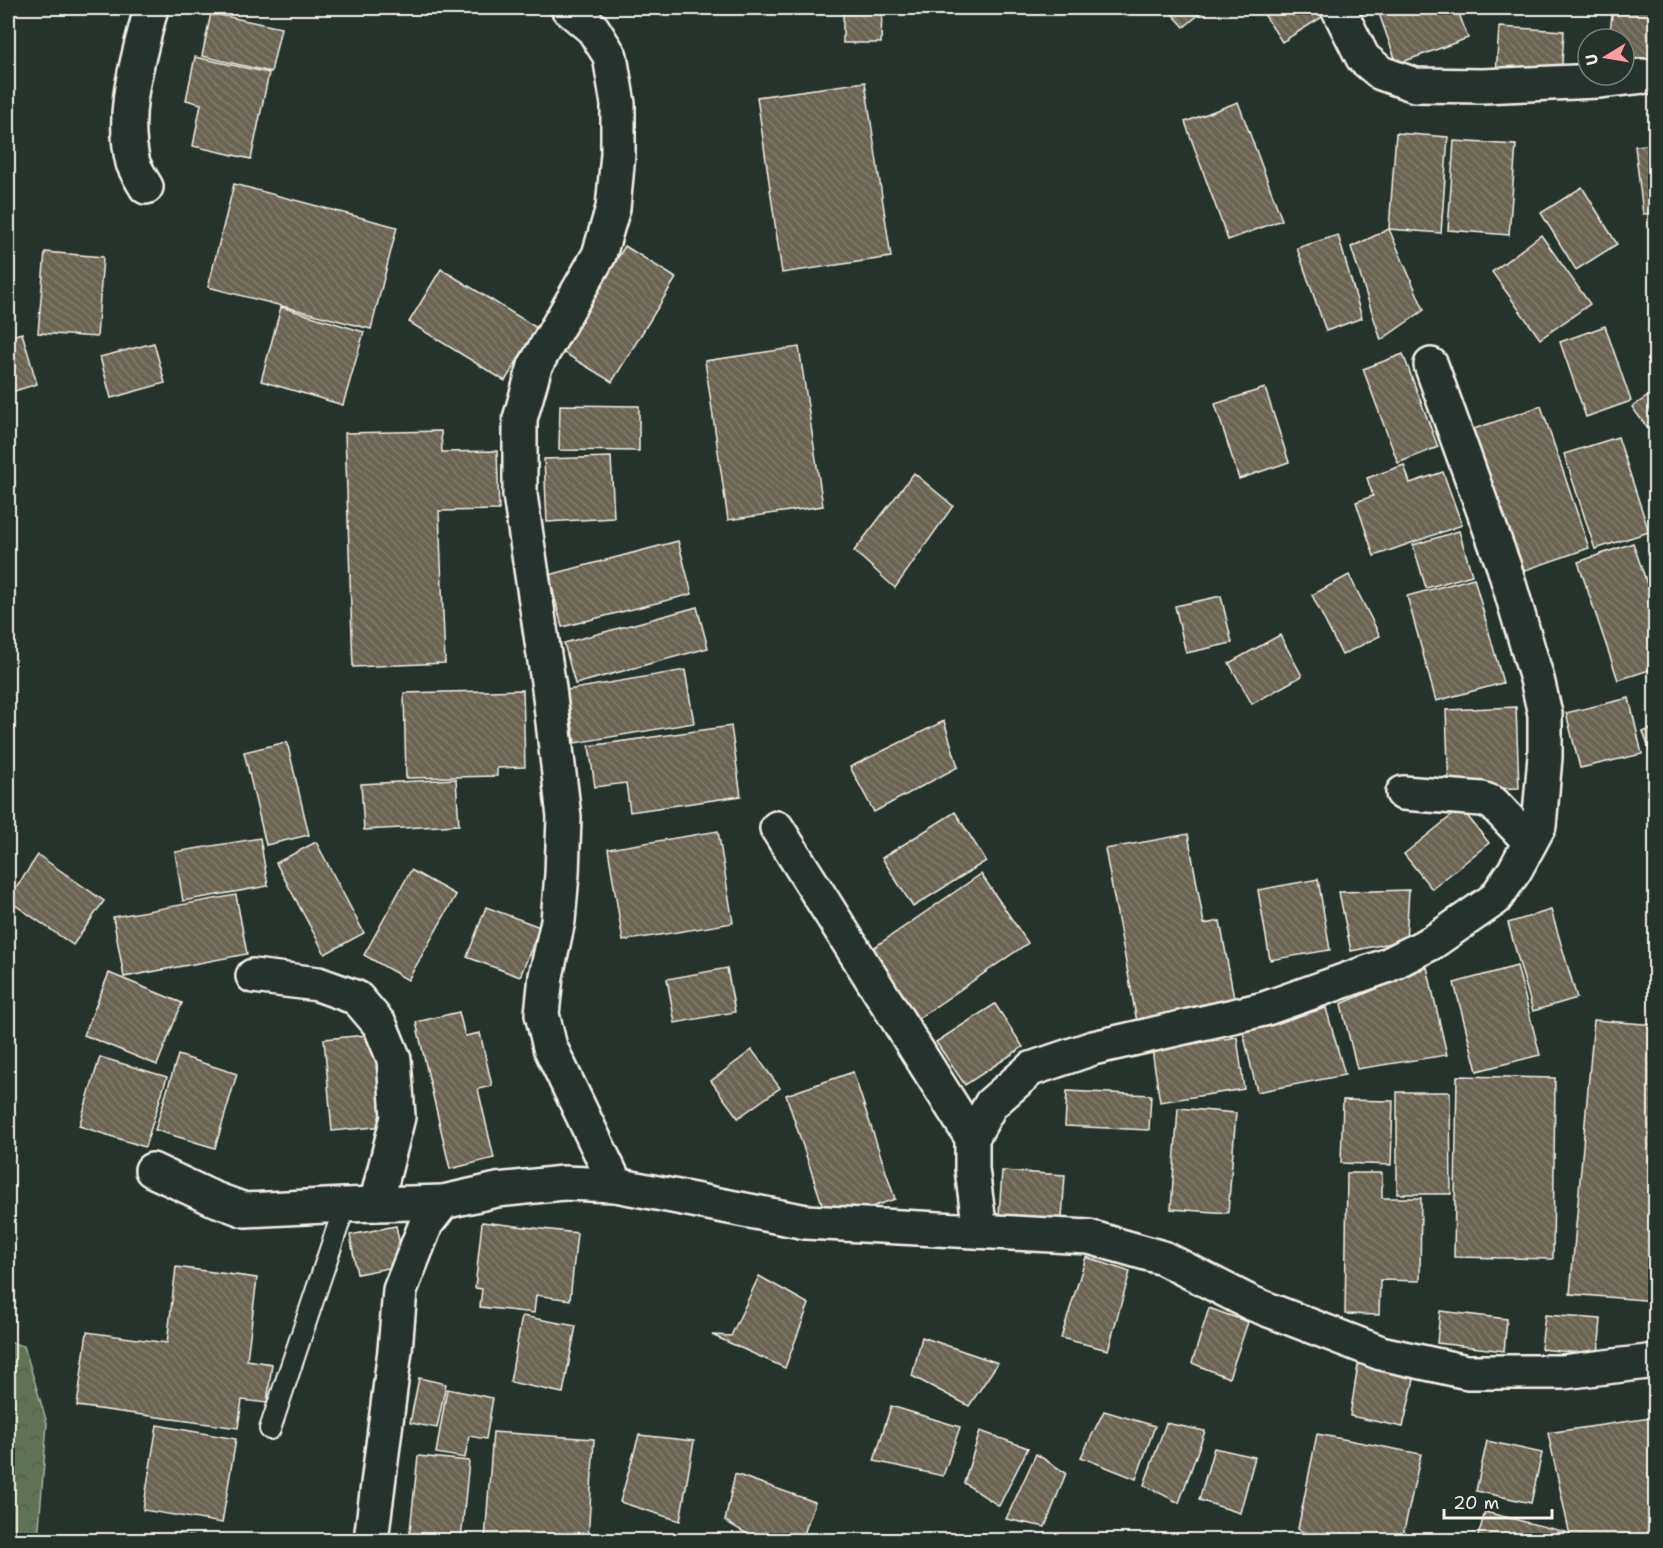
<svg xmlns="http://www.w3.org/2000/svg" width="1663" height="1548" font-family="'Shantell Sans',sans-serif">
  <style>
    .forest { fill: url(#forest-crowns); stroke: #aab29e; stroke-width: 1.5 }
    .building { fill: url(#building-back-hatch); stroke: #f4f1e8; stroke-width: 1.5 }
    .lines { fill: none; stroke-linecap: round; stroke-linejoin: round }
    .lane-casing { stroke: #f4f1e8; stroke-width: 24 }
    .street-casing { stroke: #f4f1e8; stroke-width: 38 }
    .lane { stroke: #26332d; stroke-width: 20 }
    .street { stroke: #26332d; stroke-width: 33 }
  </style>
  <defs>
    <pattern id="forest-crowns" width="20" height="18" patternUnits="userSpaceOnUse" patternTransform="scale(1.5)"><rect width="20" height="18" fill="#5f7255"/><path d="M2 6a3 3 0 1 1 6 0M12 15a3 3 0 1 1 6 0" fill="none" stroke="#535b4d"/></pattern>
    <pattern id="building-back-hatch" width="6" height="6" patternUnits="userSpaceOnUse" patternTransform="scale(1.5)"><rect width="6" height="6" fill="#6b6453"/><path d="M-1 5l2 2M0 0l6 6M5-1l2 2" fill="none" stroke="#817b6c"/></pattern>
  </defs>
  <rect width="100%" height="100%" fill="#26332d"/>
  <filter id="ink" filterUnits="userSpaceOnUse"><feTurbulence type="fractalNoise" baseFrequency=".0167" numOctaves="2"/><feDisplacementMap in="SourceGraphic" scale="12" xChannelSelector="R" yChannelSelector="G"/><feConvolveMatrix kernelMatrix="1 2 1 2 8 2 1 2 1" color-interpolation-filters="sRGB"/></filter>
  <g filter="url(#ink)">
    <polygon class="forest" points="8,1342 24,1346 47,1423 38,1540 8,1540"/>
    <g class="building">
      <polygon points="843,8 882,8 881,43 843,43"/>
      <polygon points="1167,8 1207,8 1184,27"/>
      <polygon points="1260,8 1323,8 1327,14 1282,42"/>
      <polygon points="1377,8 1457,8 1468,38 1397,64"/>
      <polygon points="1613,8 1656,8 1656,40 1652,63 1624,59 1624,39 1609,39"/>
      <polygon points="211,13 281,28 271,72 202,56"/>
      <polygon points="1499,27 1564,31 1561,79 1496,75"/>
      <polygon points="195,57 269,73 251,159 193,146 201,104 186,100"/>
      <polygon points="865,82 891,257 782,273 757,97"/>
      <polygon points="1238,102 1282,220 1228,240 1185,122"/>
      <polygon points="1396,133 1448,137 1441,233 1389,229"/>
      <polygon points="1454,141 1516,145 1509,235 1448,230"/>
      <polygon points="1656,144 1656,213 1643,214 1635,146"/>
      <polygon points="234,184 397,227 371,329 208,287"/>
      <polygon points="1582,187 1617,244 1576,270 1541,213"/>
      <polygon points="1389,229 1424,310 1381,340 1351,247"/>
      <polygon points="1338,235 1362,318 1326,331 1297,248"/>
      <polygon points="1541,235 1590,304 1540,339 1492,272"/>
      <polygon points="625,246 676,278 612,382 561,351"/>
      <polygon points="45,252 103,257 97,337 38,333"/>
      <polygon points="441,269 537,328 505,381 409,322"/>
      <polygon points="281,307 364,332 343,405 261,381"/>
      <polygon points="1605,326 1631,401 1586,417 1560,342"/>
      <polygon points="22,333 37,384 8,393 8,337"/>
      <polygon points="154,343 165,383 111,398 100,357"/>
      <polygon points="799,347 823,506 728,520 705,361"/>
      <polygon points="1403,354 1438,447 1398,463 1363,369"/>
      <polygon points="1265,388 1289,462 1239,479 1215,404"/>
      <polygon points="1656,391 1656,440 1632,407"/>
      <polygon points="560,405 639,406 639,451 559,450"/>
      <polygon points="1541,406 1589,548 1511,575 1462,433"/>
      <polygon points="441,431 442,452 497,451 499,510 439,511 445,663 353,667 345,433"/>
      <polygon points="1618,437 1649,532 1595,549 1564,454"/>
      <polygon points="611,457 614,518 547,522 544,459"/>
      <polygon points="1404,465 1410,483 1443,472 1462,525 1374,556 1356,502 1373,496 1367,478"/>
      <polygon points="914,473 953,506 895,588 854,551"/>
      <polygon points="1459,531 1472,575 1426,588 1413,545"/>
      <polygon points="678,541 692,594 562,627 549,575"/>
      <polygon points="1633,543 1656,610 1656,668 1618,680 1578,562"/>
      <polygon points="1349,575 1380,636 1342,655 1312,595"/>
      <polygon points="1474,578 1503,683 1436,701 1407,596"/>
      <polygon points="1221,596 1232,643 1186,653 1175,606"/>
      <polygon points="697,607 708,648 575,684 564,643"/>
      <polygon points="1280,635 1302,676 1252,704 1229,663"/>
      <polygon points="685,670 694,723 575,743 567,690"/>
      <polygon points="523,690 525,767 497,768 497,776 406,778 404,693"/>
      <polygon points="1629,698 1642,754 1580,768 1566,713"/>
      <polygon points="1516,707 1519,788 1449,790 1446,710"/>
      <polygon points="944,721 958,767 874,812 850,767"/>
      <polygon points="731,726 741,796 630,812 626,783 595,787 589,746"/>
      <polygon points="1656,727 1656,768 1643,732"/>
      <polygon points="287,742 309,835 266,845 244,752"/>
      <polygon points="456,779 459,825 364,830 361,784"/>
      <polygon points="1461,808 1489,843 1432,889 1404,854"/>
      <polygon points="955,812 986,861 913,907 882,858"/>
      <polygon points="718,831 733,923 623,941 608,849"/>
      <polygon points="1188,834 1204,924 1220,921 1235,1004 1137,1022 1105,849"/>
      <polygon points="260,838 268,886 183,901 175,852"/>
      <polygon points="316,842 364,933 325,954 276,863"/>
      <polygon points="38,855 104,901 73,945 8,900"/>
      <polygon points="411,870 456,895 408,980 364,955"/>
      <polygon points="981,874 1028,943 913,1022 866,953"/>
      <polygon points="1318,879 1330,950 1270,960 1258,890"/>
      <polygon points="1409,890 1406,940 1351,951 1339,892"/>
      <polygon points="236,895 247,954 124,977 113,917"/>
      <polygon points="486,907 540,927 520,977 467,957"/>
      <polygon points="1551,910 1577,998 1533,1011 1508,923"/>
      <polygon points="1517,966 1540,1055 1477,1071 1454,983"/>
      <polygon points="1427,967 1447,1055 1357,1069 1341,1004"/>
      <polygon points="727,968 735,1012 675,1023 667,979"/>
      <polygon points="109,973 182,1003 157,1065 84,1035"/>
      <polygon points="995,1004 1023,1047 965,1085 936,1042"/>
      <polygon points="1326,1008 1345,1075 1257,1092 1243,1032"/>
      <polygon points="459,1012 465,1036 480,1033 492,1086 478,1089 494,1158 450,1169 416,1022"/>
      <polygon points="1594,1020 1656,1025 1656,1301 1570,1294"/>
      <polygon points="377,1034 385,1126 332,1131 324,1039"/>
      <polygon points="1237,1037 1244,1089 1160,1102 1152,1050"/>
      <polygon points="752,1050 780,1088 738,1118 711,1081"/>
      <polygon points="178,1055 237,1074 215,1148 155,1130"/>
      <polygon points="100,1057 167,1077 145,1147 79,1126"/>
      <polygon points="853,1072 895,1199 828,1222 786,1095"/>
      <polygon points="1457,1076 1555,1078 1553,1259 1454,1257"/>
      <polygon points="1067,1091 1151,1095 1149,1130 1065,1126"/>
      <polygon points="1397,1092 1450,1092 1451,1194 1397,1194"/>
      <polygon points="1343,1100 1393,1101 1391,1165 1341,1163"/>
      <polygon points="1178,1108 1236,1113 1228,1213 1171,1209"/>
      <polygon points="1002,1171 1065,1175 1062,1218 999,1215"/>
      <polygon points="1347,1173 1382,1173 1382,1198 1421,1198 1420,1281 1380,1280 1379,1315 1345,1314"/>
      <polygon points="482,1222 577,1233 570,1300 536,1295 534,1313 480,1307 482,1289 475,1288"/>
      <polygon points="396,1226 404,1265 357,1274 350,1235"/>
      <polygon points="1086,1257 1130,1272 1108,1350 1061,1338"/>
      <polygon points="176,1267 257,1278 247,1360 272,1364 267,1403 242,1400 238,1428 77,1406 87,1332 167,1343"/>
      <polygon points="759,1276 809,1304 785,1368 712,1335 731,1336"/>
      <polygon points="1209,1308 1248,1322 1229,1378 1192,1363"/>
      <polygon points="1440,1311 1507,1319 1504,1351 1437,1343"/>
      <polygon points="1545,1315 1601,1319 1598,1355 1541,1349"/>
      <polygon points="522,1316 576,1326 563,1393 510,1382"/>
      <polygon points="922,1337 998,1363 969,1406 912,1376"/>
      <polygon points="1359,1359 1415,1375 1403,1427 1350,1416"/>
      <polygon points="419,1378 446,1384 437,1428 410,1423"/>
      <polygon points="447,1389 493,1398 486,1439 469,1436 465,1458 436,1453"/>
      <polygon points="891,1406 960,1427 943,1476 874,1461"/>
      <polygon points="1104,1411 1155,1426 1136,1479 1081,1457"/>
      <polygon points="1650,1418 1656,1467 1656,1540 1571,1540 1548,1433"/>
      <polygon points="1166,1423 1205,1431 1179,1503 1144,1485"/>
      <polygon points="157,1425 236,1439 222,1523 143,1510"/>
      <polygon points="980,1431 1028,1448 999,1506 964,1483"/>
      <polygon points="493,1432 594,1439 588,1540 485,1540"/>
      <polygon points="1317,1434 1421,1454 1402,1540 1369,1537 1368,1540 1316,1540 1298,1529"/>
      <polygon points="639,1435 694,1441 680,1521 620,1502"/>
      <polygon points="1487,1441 1542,1453 1531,1503 1476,1491"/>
      <polygon points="1214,1448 1255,1457 1240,1513 1199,1500"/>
      <polygon points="1036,1454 1066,1473 1045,1527 1006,1519"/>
      <polygon points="418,1456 469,1461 461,1540 409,1540"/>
      <polygon points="735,1474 815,1502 802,1540 757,1540 725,1521"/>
      <polygon points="1485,1512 1566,1532 1564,1540 1477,1540"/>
      <polygon points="179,1535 222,1540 178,1540"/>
    </g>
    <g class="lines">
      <defs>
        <polyline id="lane" points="270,1429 345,1205"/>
        <g id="street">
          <polyline points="568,8 593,29 610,56 618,104 618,154 613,208 599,255 535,366 520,419 520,495 549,688 564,817 562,874 558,921 546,976 542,1014 550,1047 616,1185"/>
          <polyline points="1338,8 1363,58 1381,73 1415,85 1482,86 1598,81 1643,76 1656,78"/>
          <path d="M146 187C142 180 136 171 133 163 120 110 139 58 151 8"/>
          <polyline points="1403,793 1482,799 1493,803 1530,842"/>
          <polyline points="777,828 972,1138"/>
          <polyline points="253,976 318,984 357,998 380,1025 394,1059 398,1117 376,1204"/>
          <polyline points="152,1170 212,1198 245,1210 345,1205 443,1202"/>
          <polyline points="980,1231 972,1169 972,1138 991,1104 1031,1069 1093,1048 1264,1009 1386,966 1433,942 1495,899 1515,870 1539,826 1545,757 1545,714 1537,679 1504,567 1431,365"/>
          <polyline points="371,1540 395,1350 400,1290 426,1224 443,1202 497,1190 563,1183 616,1185 806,1222 1089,1237 1163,1258 1251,1303 1381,1353 1467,1372 1563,1372 1656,1361"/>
        </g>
      </defs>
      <use href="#lane" class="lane-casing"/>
      <use href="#street" class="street-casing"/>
      <use href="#lane" class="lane"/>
      <use href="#street" class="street"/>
    </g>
  </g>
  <rect width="1663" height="1548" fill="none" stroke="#26332d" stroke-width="30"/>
  <rect x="15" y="15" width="1633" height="1518" fill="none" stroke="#f4f1e8" stroke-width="2" filter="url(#ink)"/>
  <g transform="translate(1606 57) rotate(259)"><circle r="28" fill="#26332d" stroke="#787f78" stroke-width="1.5"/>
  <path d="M0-4.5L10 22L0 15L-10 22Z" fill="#ff9aa2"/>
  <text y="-9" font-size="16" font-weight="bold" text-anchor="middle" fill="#f4f1e8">U</text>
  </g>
  <path d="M1444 1509v9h108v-9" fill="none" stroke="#f4f1e8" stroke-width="3"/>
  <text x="1453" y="1509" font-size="18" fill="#f4f1e8" stroke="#26332d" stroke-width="4.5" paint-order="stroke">20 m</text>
</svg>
